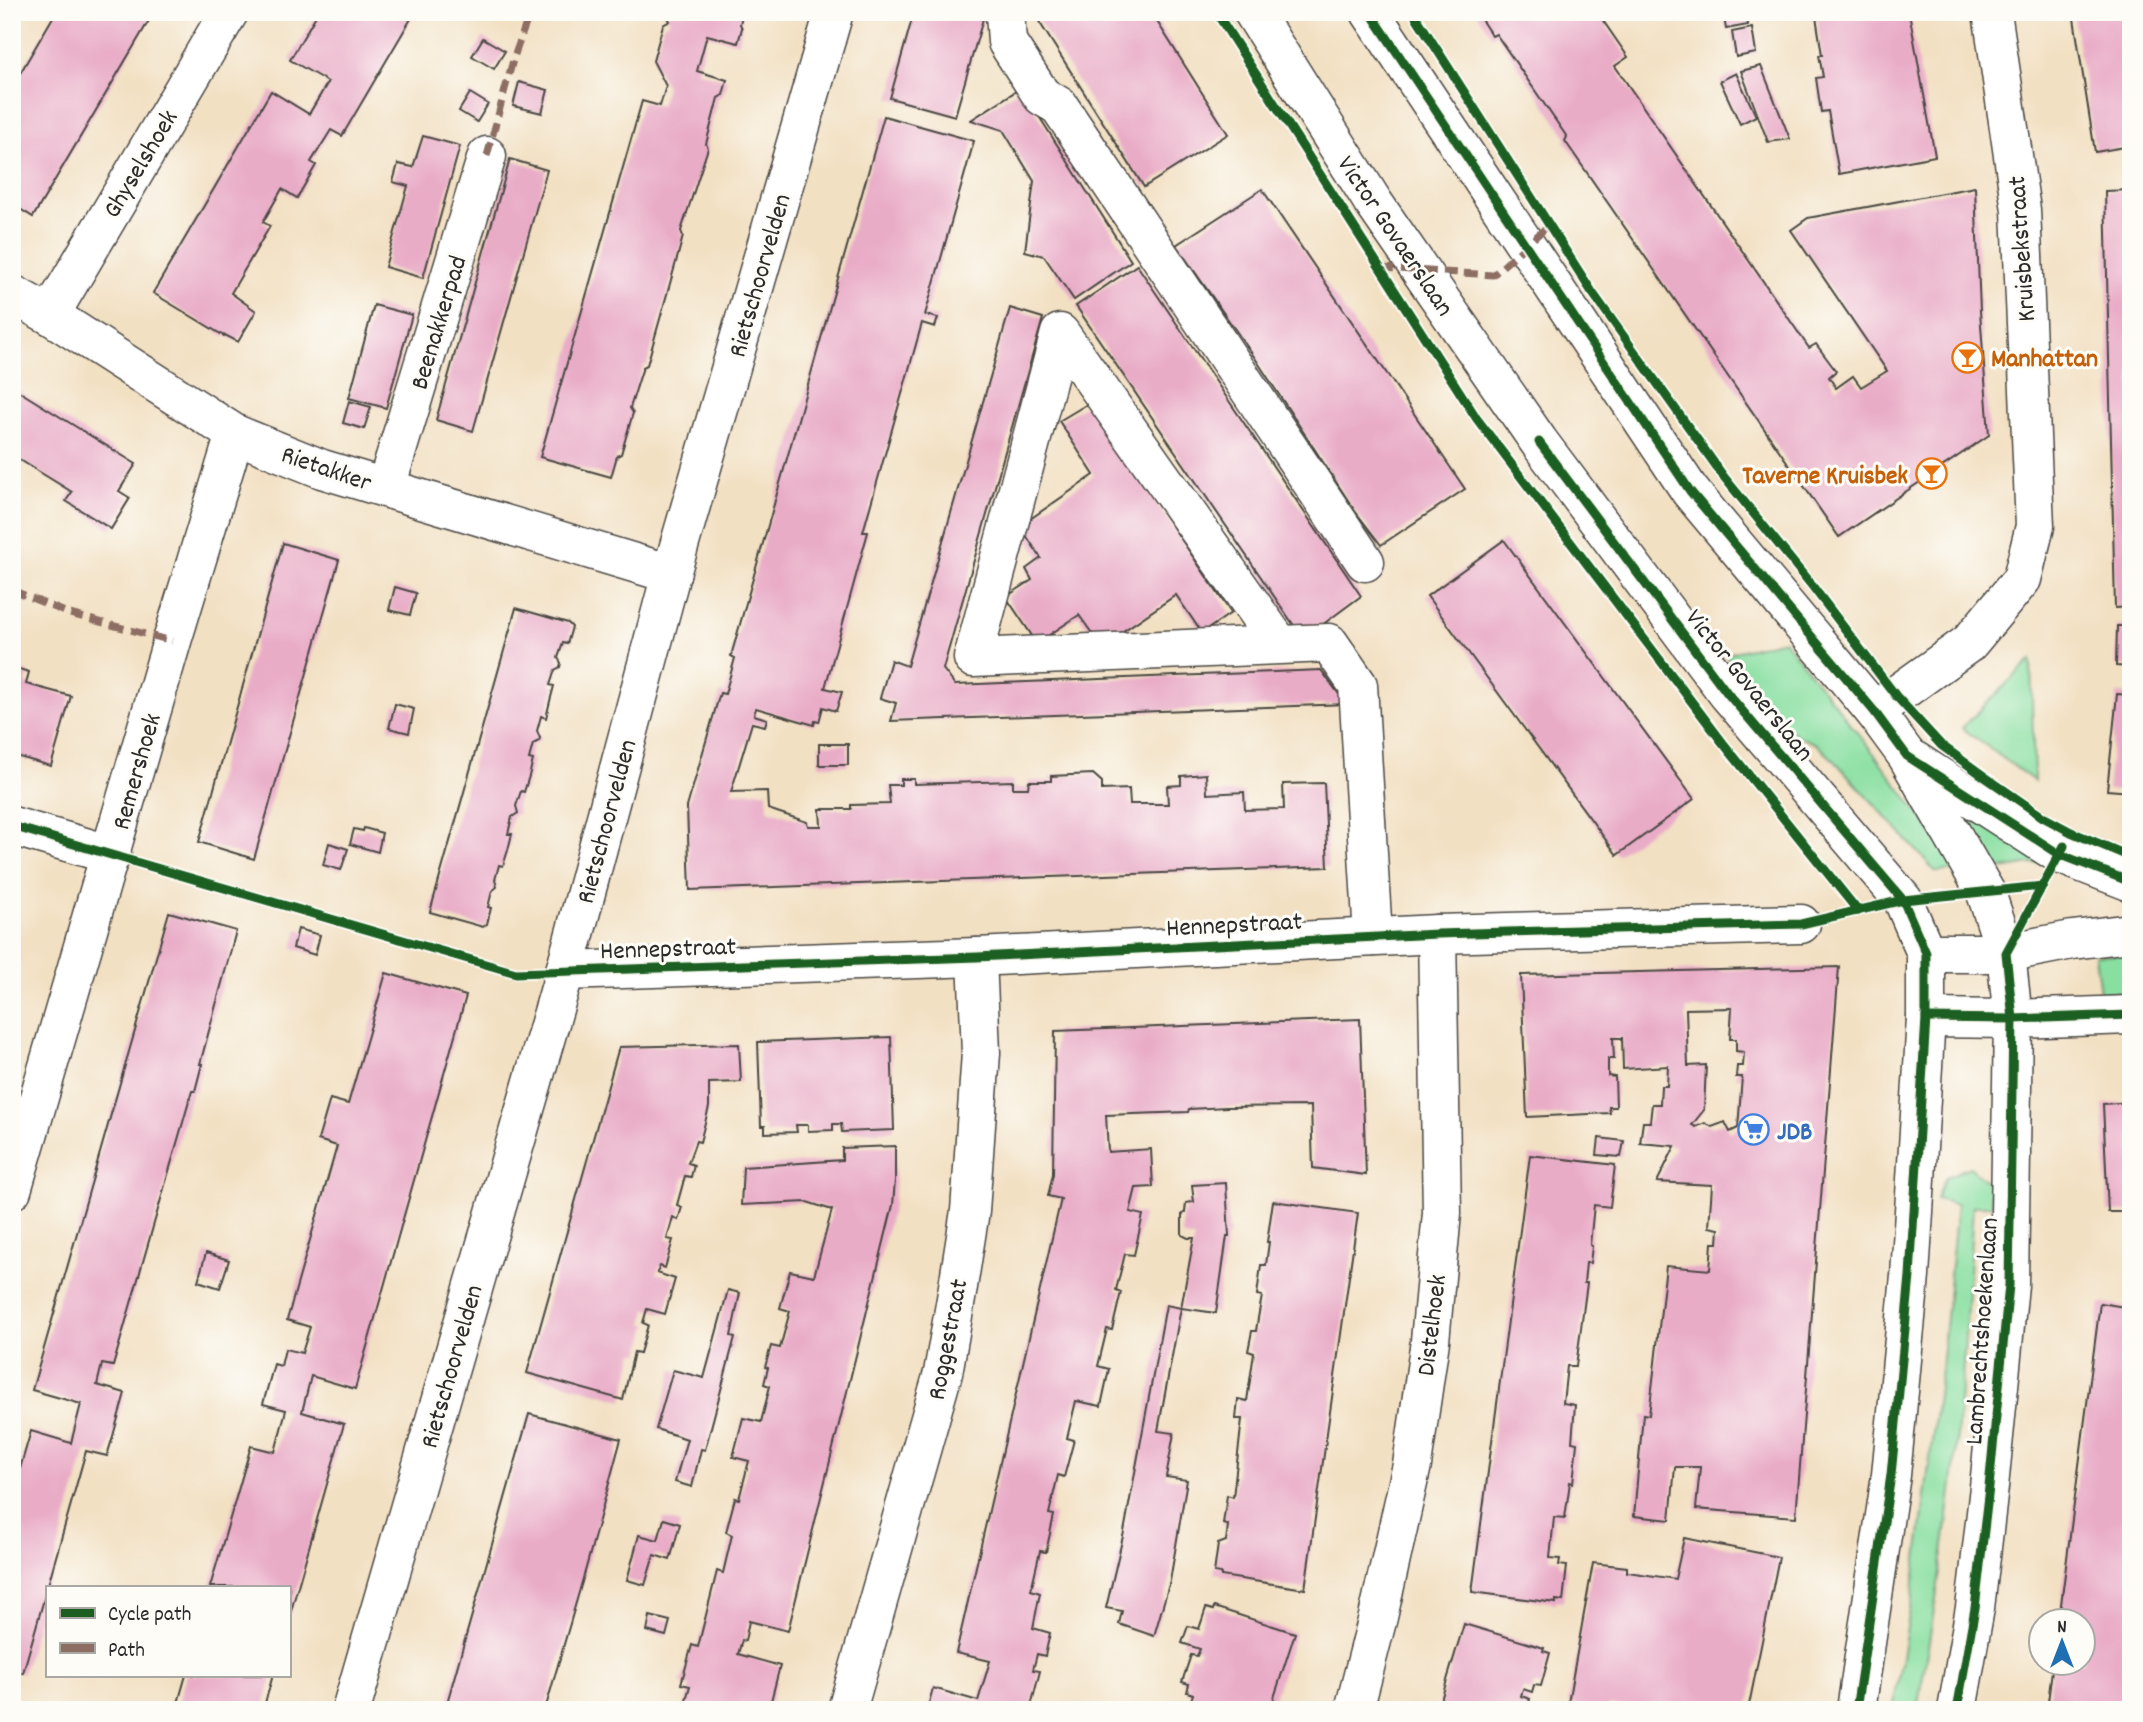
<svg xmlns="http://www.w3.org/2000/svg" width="2143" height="1722" font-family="Dekko,sans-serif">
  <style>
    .green { fill: #89dfa1; stroke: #5a8566; stroke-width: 2 }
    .building { fill: #e9acc7; fill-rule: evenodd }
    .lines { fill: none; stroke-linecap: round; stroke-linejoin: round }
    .minor-casing { stroke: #494642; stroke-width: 41 }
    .minor { stroke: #fff; stroke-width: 38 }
    .quiet { stroke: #8d6e63; stroke-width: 7; stroke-dasharray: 14 7; stroke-linecap: butt }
    .cycleway-casing { stroke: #fdfcf7; stroke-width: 13 }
    .cycleway { stroke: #1b5e20; stroke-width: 9 }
    .labels { text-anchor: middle; stroke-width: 6; stroke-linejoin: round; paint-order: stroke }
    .street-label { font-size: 26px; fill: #2b2b2b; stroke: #fdfcf7 }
    .food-label { font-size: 26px; font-weight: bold; fill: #c56008; stroke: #fdfcf7; text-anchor: start }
    .shop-label { font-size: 26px; font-weight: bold; fill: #366cbe; stroke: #fdfcf7; text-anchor: start }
  </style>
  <rect width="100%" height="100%" fill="#fdfcf7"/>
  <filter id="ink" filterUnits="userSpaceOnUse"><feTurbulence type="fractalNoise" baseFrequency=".0143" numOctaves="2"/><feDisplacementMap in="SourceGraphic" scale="14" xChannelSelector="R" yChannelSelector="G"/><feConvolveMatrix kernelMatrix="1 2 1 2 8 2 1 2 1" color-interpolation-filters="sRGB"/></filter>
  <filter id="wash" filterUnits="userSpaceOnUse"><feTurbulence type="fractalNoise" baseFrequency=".00686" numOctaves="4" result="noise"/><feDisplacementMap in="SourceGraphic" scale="28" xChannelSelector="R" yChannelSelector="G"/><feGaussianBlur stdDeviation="1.57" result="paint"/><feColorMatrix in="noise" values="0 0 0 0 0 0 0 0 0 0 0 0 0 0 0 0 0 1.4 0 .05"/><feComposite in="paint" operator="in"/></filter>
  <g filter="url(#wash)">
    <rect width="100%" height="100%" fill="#f2e0c3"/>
    <g class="green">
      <polygon points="1784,640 1875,755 1961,870 1936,872 1835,761 1816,744 1798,736 1771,716 1725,654"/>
      <polygon points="2031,660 2034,781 1962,728"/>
      <polygon points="1980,821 2045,862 1995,870 1971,827 1973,822"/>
      <polygon points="2131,954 2131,992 2100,993 2095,955"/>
      <path d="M1970 1167 1990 1185 1992 1206H1973C1969 1272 1966 1338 1960 1403 1952 1506 1935 1609 1917 1710H1893L1912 1598 1940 1379 1957 1204 1936 1199 1946 1177Z"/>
    </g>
    <g id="blocks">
      <g class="building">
        <polygon points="56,12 154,12 33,217 12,204 12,87"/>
        <polygon points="318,12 415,12 342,136 331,130 311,162 316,165 297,198 282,189 263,222 270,226 231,293 256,311 238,342 225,335 224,336 153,293 271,91 309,114 328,82 290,60"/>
        <polygon points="665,12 743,12 740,24 742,28 738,43 707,35 697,71 727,80 723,95 718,98 706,144 708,148 681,231 683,236 678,255 647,365 643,367 630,408 633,413 621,454 617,456 611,477 540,457 642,101 660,106 666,86 653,61 663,25 670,21"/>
        <polygon points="914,12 985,12 955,116 890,98"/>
        <polygon points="1033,12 1151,12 1228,134 1144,187"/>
        <polygon points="1476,12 1579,12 1581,15 1584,12 1597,12 1628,57 1615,66 1809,348 1816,344 1836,371 1829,377 1836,388 1853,376 1861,387 1887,371 1791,230 1808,218 1975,187 1980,311 1989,435 1839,537 1565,141 1567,137 1496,34 1492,36"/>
        <polygon points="1723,12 1746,12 1748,25 1726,29"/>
        <polygon points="1811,12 1909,12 1935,156 1839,174 1828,111 1821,112 1816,78 1823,77 1819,55 1822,55 1816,16 1811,17"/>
        <polygon points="2073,12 2131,12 2131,146 2095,152"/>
        <polygon points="1752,28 1756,53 1736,57 1732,32"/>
        <polygon points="483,38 505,51 494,69 472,56"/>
        <polygon points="1761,66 1790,139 1768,142 1741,71"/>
        <polygon points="1736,73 1756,116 1740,124 1720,81"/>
        <polygon points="519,82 548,90 542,113 513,106"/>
        <polygon points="1021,88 1131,261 1074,300 1044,256 1025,251 1034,181 1003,130 971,120"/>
        <polygon points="470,93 488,104 477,122 459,111"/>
        <polygon points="884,116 974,141 925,315 938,318 935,327 922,323 863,532 868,532 825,688 842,692 836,711 823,707 819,722 815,721 814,725 756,708 754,715 767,719 765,726 752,723 731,792 767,791 768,809 807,822 808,826 821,826 820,809 851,809 851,805 890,804 888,785 901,785 901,779 914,779 914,784 1013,781 1013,788 1028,788 1029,781 1051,781 1051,776 1093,774 1102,782 1102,790 1129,789 1130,804 1168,804 1167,786 1181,785 1181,776 1206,774 1207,794 1244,792 1245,810 1284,809 1283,784 1324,783 1328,867 690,890 687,807 720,693 725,694 735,658 731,656"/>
        <polygon points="423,136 460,146 423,278 385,267 408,186 393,182 398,164 413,167"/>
        <polygon points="510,159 547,170 473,431 436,420"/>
        <polygon points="1262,189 1465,489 1381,545 1355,511 1255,358 1176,245"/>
        <polygon points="2131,190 2131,607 2115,608 2105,191"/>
        <polygon points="1137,265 1361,596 1322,625 1295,627 1076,306"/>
        <polygon points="374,305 412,315 386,408 349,398"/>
        <polygon points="1010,308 1043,318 943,669 955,685 1321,670 1346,704 891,721 896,703 880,698 891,660 907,666"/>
        <polygon points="12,387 136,464 119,491 130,498 111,529 66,501 72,492 12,455"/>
        <polygon points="349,401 371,407 364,429 343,423"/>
        <polygon points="1089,403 1231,613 1202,633 1176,595 1101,646 1079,615 1037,643 1006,597 1032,580 1026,569 1041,558 1020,526 1094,475 1059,421"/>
        <polygon points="1504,540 1694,799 1617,855 1427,596"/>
        <polygon points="283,543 339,560 254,859 199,842"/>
        <polygon points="395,587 416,593 410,615 389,610"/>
        <polygon points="516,608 568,623 572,627 567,644 563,643 558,658 561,663 560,667 555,670 550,685 554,686 550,701 546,718 541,716 537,731 540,738 539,741 533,744 529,759 533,760 529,776 524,792 521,791 516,806 518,813 512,817 508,834 512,834 508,850 503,866 499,865 495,880 497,887 492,891 488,907 491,908 487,924 483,927 430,912"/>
        <polygon points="2117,626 2131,626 2131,667 2116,666"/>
        <polygon points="12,667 29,672 26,684 71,696 51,766 12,755"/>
        <polygon points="2117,694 2131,695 2131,792 2107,790"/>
        <polygon points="395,704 414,709 409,733 389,728"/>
        <rect x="819" y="744" width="29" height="21"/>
        <polygon points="364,828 382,833 378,852 350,844 354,829 363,831"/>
        <polygon points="329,843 348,849 341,870 323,865"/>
        <polygon points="169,912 236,931 200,1064 202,1064 195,1091 192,1091 113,1366 102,1364 97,1385 125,1393 113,1436 107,1456 86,1451 23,1673 12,1670 12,1496 31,1431 71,1443 81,1404 32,1390"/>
        <polygon points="298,929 320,935 315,955 293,948"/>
        <path d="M1839 967 1796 1517 1696 1509 1700 1467H1675L1670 1520 1634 1516 1643 1414 1649 1415 1666 1266 1710 1270 1712 1243H1718L1719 1229 1709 1227 1712 1185 1657 1182 1675 1146 1640 1143 1643 1122H1650L1652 1104H1660L1661 1086H1667L1668 1066 1623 1069 1622 1038H1613L1614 1059H1608V1076L1615 1077 1616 1107H1609L1610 1113 1527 1117 1521 975ZM1732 1008 1730 1039H1736V1051L1744 1052 1743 1066H1737L1736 1077H1742L1738 1128 1730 1132 1725 1122 1712 1127 1705 1123 1696 1127 1692 1125 1704 1110 1706 1065 1688 1066 1686 1009Z"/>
        <polygon points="386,973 466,996 355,1389 311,1376 302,1412 344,1424 289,1618 289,1587 210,1587 251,1446 275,1452 286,1410 263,1404 274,1364 281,1366 285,1349 302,1353 310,1327 287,1320 337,1146 318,1140 330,1099 348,1104"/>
        <polygon points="1360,1019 1366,1175 1313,1168 1311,1106 1227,1107 1189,1109 1188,1112 1106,1115 1108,1152 1151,1149 1153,1187 1136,1188 1130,1212 1143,1215 1134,1255 1125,1254 1116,1290 1121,1292 1112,1330 1107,1329 1098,1366 1109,1369 1101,1406 1076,1401 1067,1438 1074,1440 1064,1477 1058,1475 1049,1514 1054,1515 1046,1552 1040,1551 1031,1590 1040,1593 1033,1628 1050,1633 1045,1656 1037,1654 1033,1670 1040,1671 1030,1710 927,1710 933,1688 978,1701 990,1661 956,1653 1061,1199 1048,1196 1053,1174 1055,1031"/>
        <polygon points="891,1037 894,1130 842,1132 841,1124 833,1124 833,1130 808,1131 808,1125 796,1125 797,1132 765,1133 765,1126 761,1126 758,1042"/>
        <polygon points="739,1044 741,1082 709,1083 709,1107 700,1142 696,1141 688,1163 694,1165 691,1177 685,1176 677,1205 682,1207 678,1220 673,1217 667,1239 673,1240 665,1268 660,1266 657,1273 675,1279 665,1314 647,1309 643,1323 648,1325 640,1353 634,1352 623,1400 527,1373 619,1047"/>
        <polygon points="2131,1102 2131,1212 2108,1212 2103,1104"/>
        <polygon points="1599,1138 1624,1141 1621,1157 1597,1155"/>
        <polygon points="895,1146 895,1180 893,1205 788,1631 749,1621 745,1641 742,1640 738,1654 780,1666 770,1705 766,1710 683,1710 690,1686 681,1684 692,1645 698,1647 717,1571 723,1573 732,1535 726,1532 735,1498 739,1499 749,1461 733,1457 743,1418 761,1422 770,1386 764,1384 768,1368 765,1367 771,1346 780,1348 790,1311 780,1308 790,1271 814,1276 832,1210 807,1202 741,1205 743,1167 842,1160 842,1148"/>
        <polygon points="1530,1155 1615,1165 1610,1207 1594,1205 1590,1245 1592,1246 1590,1263 1586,1263 1584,1283 1587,1283 1576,1366 1567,1366 1563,1403 1575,1405 1572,1442 1577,1443 1573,1483 1570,1482 1565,1518 1554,1517 1550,1558 1560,1559 1559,1565 1567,1566 1563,1601 1556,1600 1556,1603 1472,1592"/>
        <polygon points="1226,1183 1229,1236 1227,1236 1216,1313 1181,1308 1194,1238 1188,1238 1182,1235 1182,1215 1185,1212 1186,1203 1194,1202 1192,1185"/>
        <polygon points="1273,1201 1358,1213 1305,1589 1221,1576 1221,1574 1214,1573 1218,1544 1226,1541 1227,1534 1228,1525 1223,1524 1227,1495 1233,1497 1242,1419 1236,1419 1238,1399 1247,1401 1254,1353 1248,1351 1252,1331 1256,1331 1258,1318 1262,1296 1257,1295 1261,1265 1266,1265 1269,1242 1267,1242"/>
        <polygon points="206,1253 229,1260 220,1288 198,1281"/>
        <polygon points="728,1290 740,1293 731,1336 735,1337 705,1450 701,1449 692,1487 675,1482 687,1439 656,1429 673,1370 704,1378"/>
        <polygon points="2100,1303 2131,1308 2131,1710 2047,1710 2053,1662 2084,1662 2084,1620 2059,1620"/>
        <polygon points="1166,1305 1181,1308 1158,1431 1174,1433 1166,1477 1187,1480 1170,1581 1154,1636 1119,1624 1122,1611 1106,1608 1124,1532"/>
        <polygon points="529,1414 621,1439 586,1568 545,1710 445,1710"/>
        <polygon points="664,1519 680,1524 670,1560 654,1555 645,1585 627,1580 639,1535 658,1540"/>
        <polygon points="1684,1538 1779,1557 1748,1710 1630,1710 1608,1705 1607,1710 1593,1710 1568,1703 1593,1563 1627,1567 1627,1572 1675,1579"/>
        <polygon points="1214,1607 1295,1633 1270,1710 1188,1710 1193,1694 1187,1692 1189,1684 1182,1682 1191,1655 1197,1656 1200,1649 1182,1643 1188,1626 1199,1629 1206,1608 1213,1610"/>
        <polygon points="650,1616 670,1621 666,1636 647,1631"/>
        <polygon points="1464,1624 1544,1648 1543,1651 1550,1653 1541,1686 1534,1685 1532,1692 1523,1689 1521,1696 1530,1699 1527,1710 1438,1710"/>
        <polygon points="186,1675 273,1675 263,1710 176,1710"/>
      </g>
    </g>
  </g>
  <g filter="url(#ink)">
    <use href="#blocks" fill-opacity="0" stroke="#494642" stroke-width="2"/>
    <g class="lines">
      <defs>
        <g id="minor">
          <polyline points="1005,12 1007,42 1042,96 1059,106 1365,562"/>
          <polyline points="1253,12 1373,202 1539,442 1728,694 1903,900 1926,953 1926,1018 1910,1276 1891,1475 1856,1710"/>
          <polyline points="1370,12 1690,491 1874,711 1907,756 1986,893 2006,953 2013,1019 2009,1285 1989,1487 1975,1608 1957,1710"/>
          <polyline points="12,294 50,315 235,434 322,469 671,574"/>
          <polyline points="50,315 229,12"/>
          <polyline points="386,487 487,156"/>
          <polyline points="1280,645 1060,333 973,658 1280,645 1329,643 1358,685 1373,937"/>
          <polyline points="1874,711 1969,643 2022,579 2035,526 2021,210 1992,12"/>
          <polyline points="1915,761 2059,854 2131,882"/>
          <polyline points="12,826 112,855"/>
          <polyline points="1926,953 2006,953 2072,940 2131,933"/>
          <polyline points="565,971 977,957 1437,934 1801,924"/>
          <polyline points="1926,1018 2013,1019 2131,1015"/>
          <polyline points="12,1190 172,641 235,434"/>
          <polyline points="351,1710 565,971 671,574 834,12"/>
          <polyline points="847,1710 943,1373 957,1293 970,1211 981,1053 977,957"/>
          <polyline points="1354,1710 1378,1617 1412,1465 1430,1341 1442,1213 1437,934"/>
        </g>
      </defs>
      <use href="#minor" class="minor-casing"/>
      <use href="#minor" class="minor"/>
      <g class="quiet">
        <polyline points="487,156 513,60 530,12"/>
        <polyline points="1380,268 1493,275 1549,225"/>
        <polyline points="12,590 70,614 172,641"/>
      </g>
      <defs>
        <g id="cycleway">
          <polyline points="1216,12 1477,419 1723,743 1858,911"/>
          <polyline points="1370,12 1690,491 1874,711 1907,756 2059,854 2131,882"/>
          <polyline points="1413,12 1592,292 1724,477 1813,587 1896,696 1941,745 1985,777 2043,817 2071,832 2131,857"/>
          <polyline points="1539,442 1728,694 1903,900 1926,953 1926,1018 1910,1276 1891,1475 1856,1710"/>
          <polyline points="12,826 516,973 977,957 1437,934 1801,924 1903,900 2043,886"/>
          <polyline points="1926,1018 2013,1019 2131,1015"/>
          <polyline points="1957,1710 1975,1608 1989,1487 2009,1285 2013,1019 2006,953 2064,846"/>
        </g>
      </defs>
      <use href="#cycleway" class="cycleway-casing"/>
      <use href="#cycleway" class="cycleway"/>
    </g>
  </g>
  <defs>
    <symbol id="bar-ring" viewBox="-11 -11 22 22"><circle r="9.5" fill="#fdfcf7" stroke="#e8710a" stroke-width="1.5"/><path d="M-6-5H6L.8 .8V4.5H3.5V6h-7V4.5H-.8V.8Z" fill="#e8710a"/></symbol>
    <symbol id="supermarket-ring" viewBox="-11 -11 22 22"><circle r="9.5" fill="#fdfcf7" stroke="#3f7fe0" stroke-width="1.5"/><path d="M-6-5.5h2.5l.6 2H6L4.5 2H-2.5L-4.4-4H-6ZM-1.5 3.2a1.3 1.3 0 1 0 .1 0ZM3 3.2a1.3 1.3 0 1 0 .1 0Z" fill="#3f7fe0"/></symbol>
  </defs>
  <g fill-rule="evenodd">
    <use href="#bar-ring" x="1950" y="340" width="35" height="35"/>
    <use href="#bar-ring" x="1914" y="456" width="35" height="35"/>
    <use href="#supermarket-ring" x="1736" y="1112" width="35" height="35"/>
  </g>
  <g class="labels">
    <g class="street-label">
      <text transform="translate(139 163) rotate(-59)" y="9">Ghyselshoek</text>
      <text transform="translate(1397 235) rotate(56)" y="9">Victor Govaerslaan</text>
      <text transform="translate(2020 249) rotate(-94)" y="9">Kruisbekstraat</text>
      <text transform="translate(758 275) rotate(-74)" y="9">Rietschoorvelden</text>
      <text transform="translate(437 322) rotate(-73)" y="9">Beenakkerpad</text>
      <text transform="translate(327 467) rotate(19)" y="9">Rietakker</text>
      <text transform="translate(1751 684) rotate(51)" y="9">Victor Govaerslaan</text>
      <text transform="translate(135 771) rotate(-74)" y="9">Remershoek</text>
      <text transform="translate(605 821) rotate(-75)" y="9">Rietschoorvelden</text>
      <text transform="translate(1234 923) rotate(-3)" y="9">Hennepstraat</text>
      <text transform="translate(668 947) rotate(-2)" y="9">Hennepstraat</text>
      <text transform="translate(1430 1325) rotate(-83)" y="9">Distelhoek</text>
      <text transform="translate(1980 1331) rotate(-86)" y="9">Lambrechtshoekenlaan</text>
      <text transform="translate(946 1339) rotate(-79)" y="9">Roggestraat</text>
      <text transform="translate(450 1366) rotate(-74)" y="9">Rietschoorvelden</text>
    </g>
    <g class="food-label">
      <text x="1991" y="366">Manhattan</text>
      <text x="1908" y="483" text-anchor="end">Taverne Kruisbek</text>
    </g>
    <g class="shop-label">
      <text x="1777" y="1139">JDB</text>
    </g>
  </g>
  <rect width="2143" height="1722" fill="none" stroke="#fdfcf7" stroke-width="42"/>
  <rect x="46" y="1586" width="245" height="91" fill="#fdfcf7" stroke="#a9a8a5" stroke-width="2"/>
  <rect x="60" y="1608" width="35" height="10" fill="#1b5e20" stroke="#a9a8a5" stroke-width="2"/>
  <text x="108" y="1620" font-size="21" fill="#2b2b2b">Cycle path</text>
  <rect x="60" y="1643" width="35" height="10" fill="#8d6e63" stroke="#a9a8a5" stroke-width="2"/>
  <text x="108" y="1656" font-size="21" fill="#2b2b2b">Path</text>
  <g transform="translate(2062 1642)"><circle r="33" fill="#fdfcf7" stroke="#a9a8a5" stroke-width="2"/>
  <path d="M0-5L12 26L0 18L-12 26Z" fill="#1f6fb2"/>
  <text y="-10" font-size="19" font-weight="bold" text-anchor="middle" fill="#2b2b2b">N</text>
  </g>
</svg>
